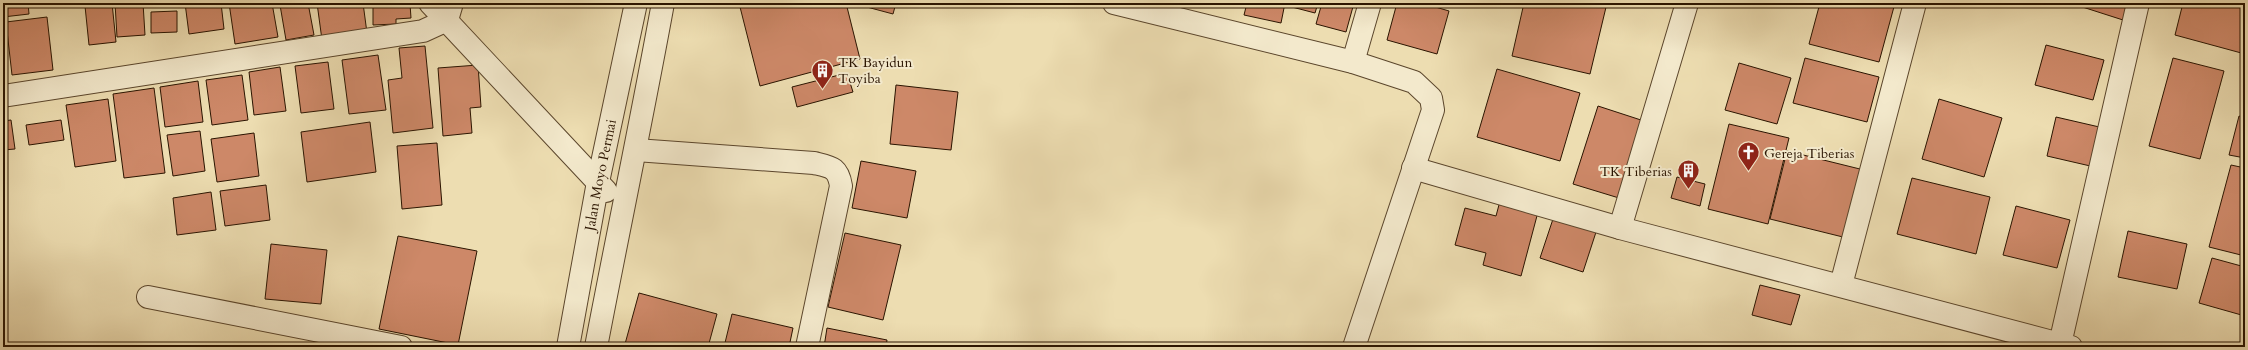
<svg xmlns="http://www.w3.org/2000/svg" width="2248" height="350" font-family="Cardo,serif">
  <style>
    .building { fill: #cd8868; stroke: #2a1400 }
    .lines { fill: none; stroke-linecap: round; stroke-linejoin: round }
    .minor-casing { stroke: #5b462c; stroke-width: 24 }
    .minor { stroke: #f3e9cc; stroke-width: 22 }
    .labels { text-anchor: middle; stroke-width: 4; stroke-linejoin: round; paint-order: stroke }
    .poi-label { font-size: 14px; fill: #2a1400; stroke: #f3e9cc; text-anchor: start }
    .street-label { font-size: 14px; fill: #2a1400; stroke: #f3e9cc }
  </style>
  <rect width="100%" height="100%" fill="#edddb1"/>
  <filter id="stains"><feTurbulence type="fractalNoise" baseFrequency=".005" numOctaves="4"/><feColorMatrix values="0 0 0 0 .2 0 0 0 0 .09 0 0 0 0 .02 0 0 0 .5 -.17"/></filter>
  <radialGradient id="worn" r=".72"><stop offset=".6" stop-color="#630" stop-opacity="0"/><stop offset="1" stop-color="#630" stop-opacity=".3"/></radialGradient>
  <g class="building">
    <polygon points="3,3 28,3 29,14 3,17"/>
    <polygon points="112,3 116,42 89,45 85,6"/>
    <polygon points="115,3 143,3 145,35 117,37"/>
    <polygon points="185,3 221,3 224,29 189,34"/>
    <polygon points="229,3 272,3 278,37 235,44"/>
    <polygon points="289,3 308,3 314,35 286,40 280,5"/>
    <polygon points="317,3 363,3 367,33 322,40"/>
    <polygon points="373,3 410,4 411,18 396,19 396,24 373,25"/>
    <polygon points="739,3 846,3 860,59 760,86"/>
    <polygon points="852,3 896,3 893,14"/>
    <polygon points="1247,3 1285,3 1281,23 1244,15"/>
    <polygon points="1293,3 1318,3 1315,13 1292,7"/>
    <polygon points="1322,3 1354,3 1346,32 1316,24"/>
    <polygon points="1397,3 1422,3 1449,11 1437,54 1387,40"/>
    <polygon points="1524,3 1607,3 1590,74 1512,56"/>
    <polygon points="1820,3 1895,3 1879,62 1809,44"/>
    <polygon points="2070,3 2129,3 2123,20"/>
    <polygon points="2183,3 2245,3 2245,54 2175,35"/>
    <polygon points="177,11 177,32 151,33 151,12"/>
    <polygon points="47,17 53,70 12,75 6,22"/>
    <polygon points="2046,45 2104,60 2093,100 2035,85"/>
    <polygon points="425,46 433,128 393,133 388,80 402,78 399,48"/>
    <polygon points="378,55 386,110 349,114 342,60"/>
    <polygon points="1805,58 1879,77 1867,122 1793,103"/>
    <polygon points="2173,58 2224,71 2200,159 2149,146"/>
    <polygon points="328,62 334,109 301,113 295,66"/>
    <polygon points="1739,63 1791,78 1777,124 1725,110"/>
    <polygon points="478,65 481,107 470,108 472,133 443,136 438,68"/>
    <polygon points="280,67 286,111 254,115 249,72"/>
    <polygon points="1497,69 1580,93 1560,161 1477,137"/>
    <polygon points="847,73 853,92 797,107 792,87"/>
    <polygon points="242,75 248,120 212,125 206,80"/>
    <polygon points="198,81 203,122 165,127 160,87"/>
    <polygon points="896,85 958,92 951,150 890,144"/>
    <polygon points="154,88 165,173 124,178 113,94"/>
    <polygon points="108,99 116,161 75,167 66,105"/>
    <polygon points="1939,99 2002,118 1984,177 1922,159"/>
    <polygon points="1598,106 1644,121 1619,198 1573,184"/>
    <polygon points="2239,116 2245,118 2245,158 2229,155"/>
    <polygon points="2056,117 2108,129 2099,168 2047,156"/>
    <polygon points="11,120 15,149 3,150 3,121"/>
    <polygon points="61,120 64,140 29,145 26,125"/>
    <polygon points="370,122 376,172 307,182 301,132"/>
    <polygon points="1729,124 1789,138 1768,224 1708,209"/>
    <polygon points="200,131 205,171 173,176 167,135"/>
    <polygon points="254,133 259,176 217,182 211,139"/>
    <polygon points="437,143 442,205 402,209 397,146"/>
    <polygon points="1787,151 1868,171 1851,239 1770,219"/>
    <polygon points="861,161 916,171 907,218 852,208"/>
    <polygon points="2231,165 2245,168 2245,256 2209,247"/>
    <polygon points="1677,177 1705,184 1700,206 1671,198"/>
    <polygon points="1912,178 1990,197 1976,254 1897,234"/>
    <polygon points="266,185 270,220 225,226 220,191"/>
    <polygon points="211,192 216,230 177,235 173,198"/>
    <polygon points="1500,201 1538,212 1521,276 1483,265 1486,253 1455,245 1465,208 1496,216"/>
    <polygon points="2016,206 2070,220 2057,268 2003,255"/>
    <polygon points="1555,213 1598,226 1583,272 1540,258"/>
    <polygon points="2128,231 2187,244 2177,289 2118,277"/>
    <polygon points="845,233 901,245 883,320 828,307"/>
    <polygon points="398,236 477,251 458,345 379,329"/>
    <polygon points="271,244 327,250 321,304 265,299"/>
    <polygon points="2212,258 2245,267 2245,316 2199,303"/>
    <polygon points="1760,285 1800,295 1791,325 1752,315"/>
    <polygon points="639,293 717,314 708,347 637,347 625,344"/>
    <polygon points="732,314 793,328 789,347 724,347"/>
    <polygon points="827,328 887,340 886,347 824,347"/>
  </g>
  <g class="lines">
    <defs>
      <g id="minor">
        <polyline points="430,3 606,191"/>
        <polyline points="1114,3 1353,62 1414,82 1431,98 1433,110 1354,347"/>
        <polyline points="1353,62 1370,3"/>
        <polyline points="3,96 423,31 447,20 452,3"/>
        <path d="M636 150 814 163C831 167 838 167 841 186L807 347"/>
        <polyline points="1413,168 1620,228 2071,347"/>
        <polyline points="1620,228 1687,3"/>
        <polyline points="1841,285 1915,3"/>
        <polyline points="148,297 401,347"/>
        <polyline points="2060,344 2138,3"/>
        <path id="s1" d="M568 347 598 182 636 3"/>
        <path d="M596 347C618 232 642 118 663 3"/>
      </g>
    </defs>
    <use href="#minor" class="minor-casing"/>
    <use href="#minor" class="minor"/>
  </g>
  <defs>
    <symbol id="building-pin" viewBox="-11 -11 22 30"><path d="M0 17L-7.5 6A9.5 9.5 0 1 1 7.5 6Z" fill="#8f2418" stroke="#f3e9cc"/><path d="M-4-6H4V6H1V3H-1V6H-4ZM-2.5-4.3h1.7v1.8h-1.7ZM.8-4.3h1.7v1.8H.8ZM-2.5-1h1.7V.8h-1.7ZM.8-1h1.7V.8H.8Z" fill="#fff"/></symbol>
    <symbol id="church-pin" viewBox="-11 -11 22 30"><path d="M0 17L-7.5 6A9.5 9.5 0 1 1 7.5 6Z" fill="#8f2418" stroke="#f3e9cc"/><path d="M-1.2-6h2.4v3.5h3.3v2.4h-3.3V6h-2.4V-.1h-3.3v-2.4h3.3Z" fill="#fff"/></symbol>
  </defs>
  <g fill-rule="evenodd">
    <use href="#building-pin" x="810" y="58" width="25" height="34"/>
    <use href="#church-pin" x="1736" y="140" width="25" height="34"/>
    <use href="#building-pin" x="1676" y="158" width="25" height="34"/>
  </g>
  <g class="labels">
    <g class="poi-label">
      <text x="838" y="67">TK Bayidun<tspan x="838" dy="16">Toyiba</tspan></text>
      <text x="1764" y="158">Gereja Tiberias</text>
      <text x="1672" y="176" text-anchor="end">TK Tiberias</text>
    </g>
    <g class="street-label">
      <text dy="5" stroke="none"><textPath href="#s1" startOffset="175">Jalan Moyo Permai</textPath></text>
    </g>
  </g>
  <rect width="2248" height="350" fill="none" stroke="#edddb1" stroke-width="16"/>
  <rect x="4" y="4" width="2240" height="342" fill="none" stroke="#2a1400" stroke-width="2"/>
  <rect x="8" y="8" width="2232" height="334" fill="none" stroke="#2a1400"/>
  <rect width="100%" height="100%" filter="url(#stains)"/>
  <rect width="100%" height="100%" fill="url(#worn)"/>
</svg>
